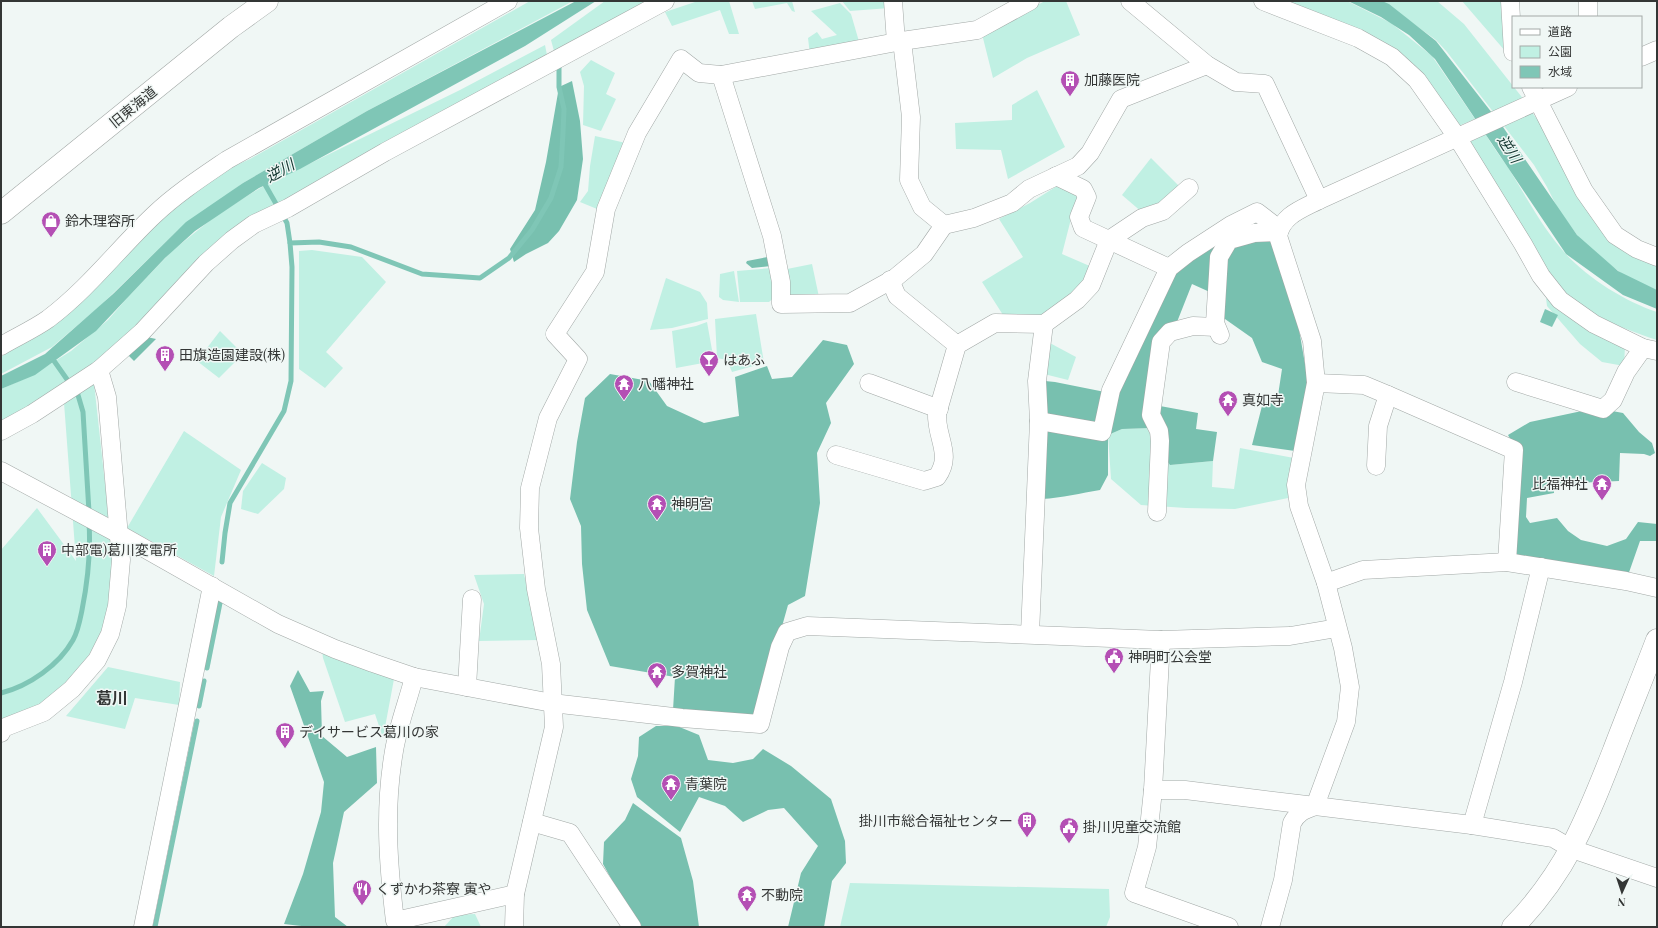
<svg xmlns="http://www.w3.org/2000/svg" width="1658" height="928" font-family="'Playfair Display','Noto Sans JP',serif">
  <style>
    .green { fill: #c0f0e3 }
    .forest { fill: #78c0af }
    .water { fill: #7fc6b6 }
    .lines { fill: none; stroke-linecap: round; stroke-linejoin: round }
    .stream { stroke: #7fc6b6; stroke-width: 5 }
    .minor-casing { stroke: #a2a8a6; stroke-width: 19 }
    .tertiary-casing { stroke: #a2a8a6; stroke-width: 23 }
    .minor { stroke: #fff; stroke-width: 18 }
    .tertiary { stroke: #fff; stroke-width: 22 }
    .labels { text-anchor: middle; stroke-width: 3; stroke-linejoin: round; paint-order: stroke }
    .poi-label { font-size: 14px; fill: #333635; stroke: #f0f7f5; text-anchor: start }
    .street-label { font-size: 14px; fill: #333635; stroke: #f0f7f5 }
    .water-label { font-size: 15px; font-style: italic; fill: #12352e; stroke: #f0f7f5 }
    .quarter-label { font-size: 16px; font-weight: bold; fill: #333635; stroke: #f0f7f5 }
  </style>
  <rect width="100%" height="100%" fill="#f0f7f5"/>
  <g class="green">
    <polygon points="530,1 573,1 367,111 243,183 178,230 100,306 52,347 1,374 1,357 71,311 151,221 210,177 250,159"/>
    <polygon points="605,1 649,1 554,51 551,40"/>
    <polygon points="698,1 729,1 739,34 729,34 720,10 672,26 665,12"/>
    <polygon points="752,1 792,1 795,12 792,11 787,3 755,9"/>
    <polygon points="842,1 889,1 890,8 850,11"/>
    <polygon points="1045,1 1066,1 1080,35 1027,58 993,78 982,34"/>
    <polygon points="1283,1 1347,1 1391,23 1432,56 1475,119 1456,127 1425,80"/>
    <polygon points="1382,1 1437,1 1464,24 1521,96 1547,134 1571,186 1657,263 1657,290 1628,278 1586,247 1558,209 1547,187 1534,165 1447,52 1436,40"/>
    <polygon points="1462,1 1504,1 1506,52"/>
    <polygon points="840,3 851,14 860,45 810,55 808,38 817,32 822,39 837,35 811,11"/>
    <polygon points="545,45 547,55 273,207 123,342 64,385 1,424 1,389 31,376 71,351 108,320 128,297 172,251 213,218 247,196 262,187 460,90"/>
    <polygon points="591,60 615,73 606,94 616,99 601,131 583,125 584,86 580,72"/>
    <polygon points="1037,90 1065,147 1008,179 1001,150 956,149 955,123 1012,120 1012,105"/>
    <path d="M1485 133C1492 146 1501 157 1509 169 1525 195 1540 223 1559 246 1581 274 1623 301 1657 312V340C1615 326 1582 313 1552 279L1466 141Z"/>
    <polygon points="595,136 626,143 602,211 580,202 588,191 590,166"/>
    <polygon points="1151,158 1182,189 1143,213 1122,195"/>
    <polygon points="1057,186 1080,194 1072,215 1062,254 1092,267 1083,294 1042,321 1003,315 982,282 1023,257 999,219 1030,203"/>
    <polygon points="312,250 362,257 386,282 326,352 343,368 325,388 299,369 299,251"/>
    <polygon points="812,264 819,297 792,299 784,290 782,270"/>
    <polygon points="772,268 776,296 769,302 740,302 737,271"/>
    <polygon points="734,271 739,302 723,300 719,297 720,274"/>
    <polygon points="666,278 700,292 707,303 708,319 672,328 650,330"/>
    <polygon points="1546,298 1567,313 1625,346 1624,366 1602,362 1580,344 1547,306"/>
    <polygon points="756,314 764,363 732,372 727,360 717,358 715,319"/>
    <polygon points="707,322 714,361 676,368 672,331 696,326"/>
    <polygon points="220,331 243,354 219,378 197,361"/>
    <polygon points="1048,342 1076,357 1068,380 1044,374"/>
    <polygon points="93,374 110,529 119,578 100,637 80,669 42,704 1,719 1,550 37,508 76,561 64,403"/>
    <polygon points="1151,428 1170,465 1213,461 1212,487 1234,489 1240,448 1294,458 1288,498 1235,509 1186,508 1141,505 1111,479 1108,435 1122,429"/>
    <polygon points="184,431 241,470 221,517 214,576 127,528"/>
    <polygon points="262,463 286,478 284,489 258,514 241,509 243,491"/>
    <polygon points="524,574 539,640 479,641 484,604 474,575"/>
    <polygon points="322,651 394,679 383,738 375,714 345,722 323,658"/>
    <polygon points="108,667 180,682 179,705 135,698 125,729 66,716"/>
    <polygon points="850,883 1109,889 1110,917 1106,927 840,927"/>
    <polygon points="475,914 481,927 444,927 455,915"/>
  </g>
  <g class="forest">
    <polygon points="572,81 580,121 583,159 577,200 559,231 548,243 526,254 514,262 510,249 535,210 546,162 559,87"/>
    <path d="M1251 222 1266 228 1296 312 1309 387 1295 451 1252 445 1263 402H1277L1282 369 1262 362 1252 338 1225 319 1215 323 1212 293 1192 284 1177 322 1161 342 1160 406 1198 413 1196 429 1217 432 1213 461 1170 465 1165 458 1151 428 1122 429 1108 435V475L1100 490C1081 493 1062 498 1042 499L1045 381 1055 382 1110 393 1170 272Z"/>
    <polygon points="773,256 771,266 752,268 746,263 747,261"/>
    <polygon points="147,337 156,339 134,361 127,354"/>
    <polygon points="823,340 847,345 854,364 826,403 831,423 817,453 820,503 805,596 788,605 756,719 673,710 675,677 610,666 587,610 582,564 581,526 570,499 577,442 585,398 610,374 649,381 667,406 704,423 739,416 735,377 767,366 772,379 792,377"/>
    <polygon points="1596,408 1623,413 1639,432 1652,443 1655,453 1650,456 1644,454 1620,453 1619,481 1554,484 1554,493 1527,498 1526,517 1530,523 1557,518 1568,531 1581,540 1607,546 1626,539 1638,522 1657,524 1657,541 1640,541 1626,581 1507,562 1516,450 1508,435 1530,422"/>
    <polygon points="298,670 310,692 324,691 321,701 322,736 347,757 376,747 377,783 344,812 333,863 335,917 348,927 310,927 284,924 303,874 321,812 324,782 290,686"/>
    <polygon points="656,726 677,726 699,735 708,760 733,763 753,759 763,749 791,766 831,799 845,841 846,863 832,881 824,927 788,927 801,873 818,846 784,808 768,810 743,822 725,806 699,797 680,832 637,797 631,779 638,756 639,737"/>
    <polygon points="633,803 681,838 693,881 699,927 638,927 603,864 604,842 625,820"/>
  </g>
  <g class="water">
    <polygon points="576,1 596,1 525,46 300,169 259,188 247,196 195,231 165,258 96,331 35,375 1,389 1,376 45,354 113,294 186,222 243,183 367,111"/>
    <polygon points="1348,1 1382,1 1389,4 1436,41 1503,127 1577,235 1618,271 1657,290 1657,309 1623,295 1566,254 1435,59 1409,35 1381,17"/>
    <polygon points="1545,309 1558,315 1552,327 1540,322"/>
  </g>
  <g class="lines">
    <g class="stream">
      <polyline points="263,181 287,223 290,243"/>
      <polyline points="52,358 78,395 83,412 89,512"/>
      <polyline points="222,562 225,533 230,503 284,411 291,381 292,267 290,243 319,242 351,247 422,274 480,278 509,258 532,230 551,198 561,167 563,133 564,109 559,87 559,67"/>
      <polyline points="207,668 221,598"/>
      <path d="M1 693C29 686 59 665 73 640 78 631 80 620 82 610 88 580 91 554 89 522"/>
      <polyline points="199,706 204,681"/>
      <polyline points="155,927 197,721"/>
    </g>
    <defs>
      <g id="minor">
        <polyline points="893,1 896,42"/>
        <polyline points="1130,1 1207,65 1236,82 1265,84 1319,200"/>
        <polyline points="1263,1 1358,38 1392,57 1417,80 1457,137 1523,244 1541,276 1560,300 1594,324 1643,348 1657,351"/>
        <polyline points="1510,1 1513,52"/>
        <polyline points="1588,1 1588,17"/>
        <polyline points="902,41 911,117 909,180 922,207 944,225"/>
        <polyline points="1641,57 1657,50"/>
        <polyline points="721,75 772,236 781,282 781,304 850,303 895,278 924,254 944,225 974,218 1012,203 1029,189 1078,166 1090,153 1121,99 1207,65"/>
        <polyline points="1531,87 1584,191 1615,235 1637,249 1657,257"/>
        <polyline points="1056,176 1083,189 1087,197 1079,217 1083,228 1169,268"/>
        <polyline points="1220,335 1215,323 1218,274 1219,257 1229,240 1254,233 1279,232"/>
        <polyline points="957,345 995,323 1044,324 1077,300 1091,285 1109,240 1142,218 1163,211 1189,188"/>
        <path d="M1 346C16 337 34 329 48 319 89 288 118 249 154 215 176 194 202 177 227 160L508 1"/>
        <polyline points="1516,382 1603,409 1613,400 1626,372 1643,348"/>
        <polyline points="869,383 939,409"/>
        <polyline points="1316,383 1364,385 1388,395 1514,450 1507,562"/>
        <polyline points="1039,421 1102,432 1111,390 1169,268 1188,253 1231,225 1257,212 1279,229"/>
        <polyline points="1,431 32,414 99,370 142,332 206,263 232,240 254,224 288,208 385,152 665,1"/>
        <path d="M836 455 924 481 937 477C953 455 936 438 937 414L957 345 897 296 890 280"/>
        <polyline points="1376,466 1378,426 1388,395"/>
        <polyline points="1,471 119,534 278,624 335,649 373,663 414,677 552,703 682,718 760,724 780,647 787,632 807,626 1161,640 1290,636 1337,628"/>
        <polyline points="1157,512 1160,441 1159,431 1151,415 1161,342 1170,332 1193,326 1216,327"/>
        <polyline points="1326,583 1363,570 1507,562 1626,581 1657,588"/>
        <polyline points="1030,634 1039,421 1037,381 1044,324"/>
        <polyline points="1161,640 1153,790 1185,790 1315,806 1472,825 1553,838 1572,849 1657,878"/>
        <path d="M414 677C408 701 398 726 394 751 384 809 388 863 395 921L515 894"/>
        <polyline points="467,687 472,599"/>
        <polyline points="1,733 3,728 44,712 72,689 97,660 110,634 117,606 121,560 107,397 99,370"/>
        <polyline points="1153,790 1147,847 1134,893 1229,927"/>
        <polyline points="532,822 570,833 632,927"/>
        <polyline points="1472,825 1513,682 1541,567"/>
        <polyline points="143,927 212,586"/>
        <polyline points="514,927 515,894 554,727 551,664 536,589 529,528 530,488 548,418 578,359 555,334 595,272 606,209 637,133 681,59 699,73 721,75 902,41 977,30 1030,1"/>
        <path d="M1270 927 1283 880 1292 823C1298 812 1304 810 1315 806L1346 722 1350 687 1343 648 1326 583 1299 506 1296 485 1316 383 1312 341 1278 236C1282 215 1302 209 1319 200L1568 87"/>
      </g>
      <g id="tertiary">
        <polyline points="1,213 231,27 267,1"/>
        <path d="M1513 927C1566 873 1587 819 1614 750 1628 713 1643 677 1657 640"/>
      </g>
    </defs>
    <use href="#minor" class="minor-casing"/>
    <use href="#tertiary" class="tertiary-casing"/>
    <use href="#minor" class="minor"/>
    <use href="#tertiary" class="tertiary"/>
  </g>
  <defs>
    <symbol id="building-pin" viewBox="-11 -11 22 30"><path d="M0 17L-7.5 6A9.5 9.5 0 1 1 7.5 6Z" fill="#b44fb4" stroke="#f0f7f5"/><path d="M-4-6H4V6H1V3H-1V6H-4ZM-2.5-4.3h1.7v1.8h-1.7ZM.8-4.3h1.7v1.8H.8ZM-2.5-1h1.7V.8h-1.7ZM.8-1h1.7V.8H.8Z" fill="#fff"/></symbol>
    <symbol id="shop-pin" viewBox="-11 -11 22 30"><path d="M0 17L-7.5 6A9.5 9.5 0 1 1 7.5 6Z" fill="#b44fb4" stroke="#f0f7f5"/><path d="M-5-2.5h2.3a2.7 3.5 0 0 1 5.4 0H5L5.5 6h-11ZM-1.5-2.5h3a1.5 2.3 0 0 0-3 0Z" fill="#fff"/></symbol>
    <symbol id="bar-pin" viewBox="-11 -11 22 30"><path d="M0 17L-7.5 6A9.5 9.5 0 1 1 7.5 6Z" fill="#b44fb4" stroke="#f0f7f5"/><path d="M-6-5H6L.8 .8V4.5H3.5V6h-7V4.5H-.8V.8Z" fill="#fff"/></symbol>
    <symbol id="temple-pin" viewBox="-11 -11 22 30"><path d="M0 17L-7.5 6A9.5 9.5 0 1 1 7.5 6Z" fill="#b44fb4" stroke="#f0f7f5"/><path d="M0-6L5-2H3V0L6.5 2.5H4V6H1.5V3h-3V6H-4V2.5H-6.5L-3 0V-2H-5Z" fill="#fff"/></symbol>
    <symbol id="civic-pin" viewBox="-11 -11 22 30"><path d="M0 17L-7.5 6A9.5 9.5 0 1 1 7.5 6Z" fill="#b44fb4" stroke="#f0f7f5"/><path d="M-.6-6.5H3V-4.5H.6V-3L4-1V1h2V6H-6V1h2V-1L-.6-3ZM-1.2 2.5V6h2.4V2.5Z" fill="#fff"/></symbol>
    <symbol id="restaurant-pin" viewBox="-11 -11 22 30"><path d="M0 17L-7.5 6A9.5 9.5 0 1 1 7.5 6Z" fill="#b44fb4" stroke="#f0f7f5"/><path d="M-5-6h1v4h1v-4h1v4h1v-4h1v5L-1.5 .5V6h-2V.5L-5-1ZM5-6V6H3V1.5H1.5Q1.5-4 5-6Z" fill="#fff"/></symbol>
  </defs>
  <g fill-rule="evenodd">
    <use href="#building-pin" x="1059" y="69" width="22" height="30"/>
    <use href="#shop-pin" x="40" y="210" width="22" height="30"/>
    <use href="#building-pin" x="154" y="344" width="22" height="30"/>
    <use href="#bar-pin" x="698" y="349" width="22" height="30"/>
    <use href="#temple-pin" x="613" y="373" width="22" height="30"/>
    <use href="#temple-pin" x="1217" y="389" width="22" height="30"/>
    <use href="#temple-pin" x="1591" y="473" width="22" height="30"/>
    <use href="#temple-pin" x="646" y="493" width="22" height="30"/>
    <use href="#building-pin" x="36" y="539" width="22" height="30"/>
    <use href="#civic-pin" x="1103" y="646" width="22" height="30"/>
    <use href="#temple-pin" x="646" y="661" width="22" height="30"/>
    <use href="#building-pin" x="274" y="721" width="22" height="30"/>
    <use href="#temple-pin" x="660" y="773" width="22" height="30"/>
    <use href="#building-pin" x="1016" y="810" width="22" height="30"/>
    <use href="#civic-pin" x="1058" y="816" width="22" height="30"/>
    <use href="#restaurant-pin" x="351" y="878" width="22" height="30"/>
    <use href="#temple-pin" x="736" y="884" width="22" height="30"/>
  </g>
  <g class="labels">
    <g class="poi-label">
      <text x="1084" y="85">加藤医院</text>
      <text x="65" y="226">鈴木理容所</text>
      <text x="179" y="360">田旗造園建設(株)</text>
      <text x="723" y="365">はあふ</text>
      <text x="638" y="389">八幡神社</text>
      <text x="1242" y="405">真如寺</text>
      <text x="1588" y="489" text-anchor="end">比福神社</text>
      <text x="671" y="509">神明宮</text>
      <text x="61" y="555">中部電)葛川変電所</text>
      <text x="1128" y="662">神明町公会堂</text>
      <text x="671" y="677">多賀神社</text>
      <text x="299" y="737">デイサービス葛川の家</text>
      <text x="685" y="789">青葉院</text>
      <text x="1013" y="826" text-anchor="end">掛川市総合福祉センター</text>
      <text x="1083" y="832">掛川児童交流館</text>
      <text x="376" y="894">くずかわ茶寮 寅や</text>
      <text x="761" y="900">不動院</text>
    </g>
    <g class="street-label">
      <text transform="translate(133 107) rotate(-39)" y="5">旧東海道</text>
    </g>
    <g class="water-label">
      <text transform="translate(1509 149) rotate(57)" y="5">逆川</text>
      <text transform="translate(280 171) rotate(-29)" y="5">逆川</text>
    </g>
    <g class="quarter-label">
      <text x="112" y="704">葛川</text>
    </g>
  </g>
  <rect width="1658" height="928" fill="none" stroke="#333635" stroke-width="4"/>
  <rect x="1512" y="16" width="130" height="72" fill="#f0f7f5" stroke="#a4aaa8"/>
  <rect x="1520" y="29" width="20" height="6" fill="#ffffff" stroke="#a4aaa8"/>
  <text x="1548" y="36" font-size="12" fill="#333635">道路</text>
  <rect x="1520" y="46" width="20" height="12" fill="#c0f0e3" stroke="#a4aaa8"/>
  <text x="1548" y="56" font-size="12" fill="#333635">公園</text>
  <rect x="1520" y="66" width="20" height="12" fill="#7fc6b6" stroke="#a4aaa8"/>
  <text x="1548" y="76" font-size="12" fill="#333635">水域</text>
  <g transform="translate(1622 892) rotate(183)" stroke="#f0f7f5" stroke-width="3" paint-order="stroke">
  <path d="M0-3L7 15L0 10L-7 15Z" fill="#333635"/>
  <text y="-6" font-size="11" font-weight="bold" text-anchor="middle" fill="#333635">N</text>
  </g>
</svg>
